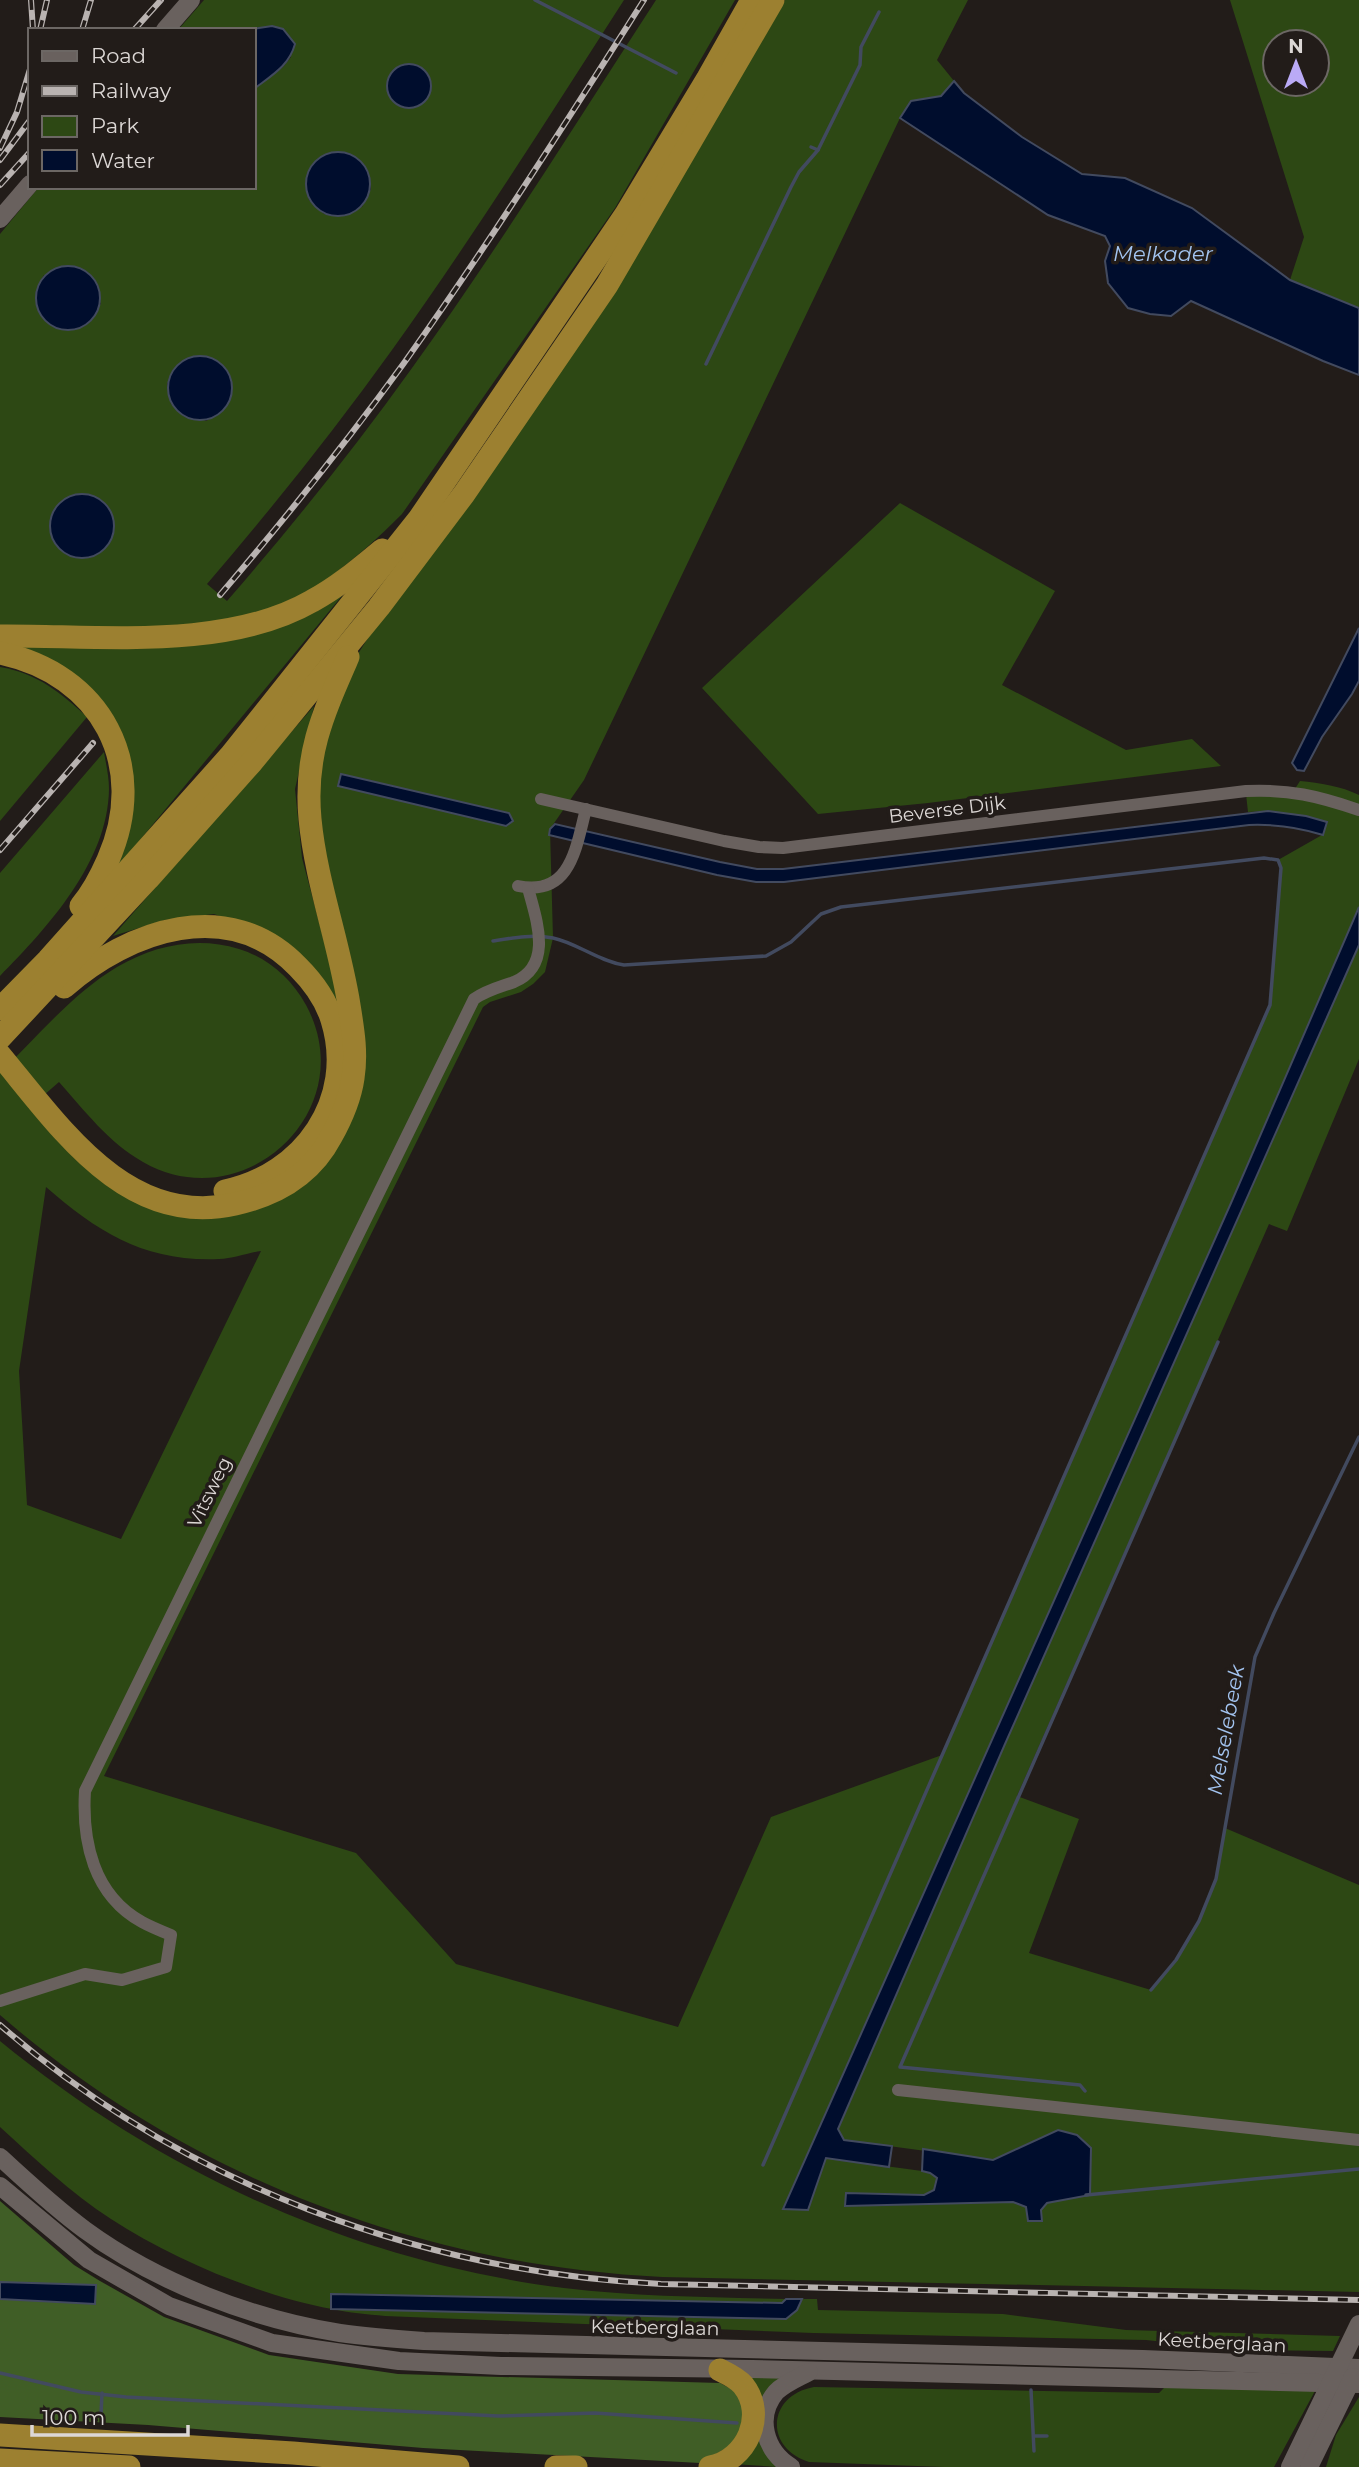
<svg xmlns="http://www.w3.org/2000/svg" width="1359" height="2467" font-family="Montserrat,sans-serif">
  <style>
    .green { fill: #2d4814; fill-rule: evenodd }
    .forest { fill: #405e26 }
    .water { fill: #000d2d; stroke: #424a5f; stroke-width: 2 }
    .lines { fill: none; stroke-linecap: round; stroke-linejoin: round }
    .stream { stroke: #424a5f; stroke-width: 3.5 }
    .street { stroke: #69615e; stroke-width: 12 }
    .secondary { stroke: #69615e; stroke-width: 18 }
    .highway { stroke: #9c8030; stroke-width: 23 }
    .rail-casing { stroke: #b9b3b1; stroke-width: 6 }
    .rail { stroke: #221c19; stroke-width: 3.5; stroke-dasharray: 10; stroke-linecap: butt }
    .labels { text-anchor: middle; stroke-width: 7; stroke-linejoin: round; paint-order: stroke }
    .street-label { font-size: 19px; fill: #dcd7d5; stroke: #221c19 }
    .water-label { font-size: 21px; font-style: italic; fill: #a3c4f0; stroke: #221c19 }
  </style>
  <rect width="100%" height="100%" fill="#221c19"/>
  <g class="green">
    <path d="M204 0H624C548 118 473 237 392 350 334 431 272 508 207 584L227 601C292 526 354 449 412 368 498 249 576 123 656 0H735L615 208 402 514C378 538 357 557 330 577 322 583 313 590 304 595 218 639 95 626 0 626V234L39 187H254V89L283 67 291 57 272 26 246 30H178ZM367 169 371 189 362 207 324 214 309 200 306 180ZM44 275 101 303C98 309 95 318 90 322 68 340 35 325 36 296 36 289 41 281 44 275ZM176 366 232 393 223 411 206 421 171 404 167 384Z"/>
    <path d="M785 0H968L937 60 954 81 941 96 911 101 900 118 584 780 550 829 553 938 545 972 533 984 521 992 490 1002 483 1007 104 1776 356 1853 456 1964 678 2027 771 1817 942 1755 1270 1005 1281 868 1278 860 1322 835 1324 829 1306 816 1268 811 1248 812 1246 794 1291 795 1300 781C1320 783 1341 786 1359 795V907L1231 1203 784 2209 808 2210 826 2158 922 2171 930 2173 937 2178 934 2190 924 2195 846 2193V2206L1013 2202 1026 2207 1028 2221H1042L1041 2210 1047 2203 1058 2130 993 2160 844 2140 838 2130 1005 1744 1359 945V1059L1287 1231 1269 1224 1017 1796 1079 1819 1029 1953 1151 1990C1179 1957 1206 1920 1216 1877 1220 1861 1222 1845 1225 1828L1359 1885V2292L662 2277C419 2265 184 2175 0 2015V1073C37 1037 72 994 117 967 155 945 197 936 239 949 268 958 291 978 306 1005 363 1110 244 1220 143 1162 108 1142 85 1111 59 1082L28 1109 31 1107 189 1217H218L250 1210 350 1116 321 853 319 754 356 657 385 611 616 290ZM342 774 509 813 513 821 506 826 339 786ZM46 1187C99 1233 145 1262 219 1259 233 1259 247 1253 261 1251L121 1539 27 1505 19 1371Z"/>
    <path d="M1230 0H1359V308L1290 280 1304 237ZM1275 42H1317V84H1275Z"/>
    <polygon points="900,503 1055,591 1002,685 1126,750 1192,739 1221,766 928,803 818,814 702,688"/>
    <polygon points="346,591 116,869 127,751 10,645 211,641"/>
    <path d="M0 667C37 673 61 693 87 717L0 821Z"/>
    <polygon points="314,706 295,789 302,858 343,1012 321,976 278,937 214,914 165,920 113,936"/>
    <path d="M104 752C106 764 109 777 109 789 108 862 48 927 0 976V873Z"/>
    <path d="M0 2041C161 2173 356 2262 564 2288 638 2297 712 2297 786 2299L782 2303 331 2295 797 2310 802 2299H817L818 2310 1003 2314 1126 2330 1340 2336 1333 2351 1240 2350 1146 2340 813 2333 385 2316C367 2314 349 2313 332 2309 258 2295 174 2260 111 2219 71 2193 35 2159 0 2127Z"/>
    <polygon points="750,2378 788,2378 763,2411 777,2467 733,2464"/>
    <path d="M814 2387 1159 2393 1164 2388 1316 2389 1274 2467H944L809 2462C763 2447 768 2395 814 2387Z"/>
    <polygon points="1359,2397 1359,2467 1326,2467 1336,2435"/>
  </g>
  <polygon class="forest" points="0,2201 74,2265 100,2281 164,2317 269,2355 398,2374 720,2383 744,2396 742,2439 700,2463 423,2448 148,2425 0,2417 0,2299 94,2304 96,2286 0,2282"/>
  <g class="water">
    <path d="M272 26 283 29 295 44C289 66 272 75 254 89V30H246Z"/>
    <circle cx="409" cy="86" r="22"/>
    <polygon points="954,81 964,93 1022,137 1082,174 1125,178 1192,208 1290,280 1359,308 1359,375 1323,361 1191,301 1171,316 1150,314 1128,308 1108,283 1105,261 1110,246 1105,236 1048,215 900,118 911,101 941,96"/>
    <circle cx="338" cy="184" r="32"/>
    <circle cx="68" cy="298" r="32"/>
    <circle cx="200" cy="388" r="32"/>
    <circle cx="82" cy="526" r="32"/>
    <polygon points="1359,628 1359,681 1352,694 1322,737 1304,771 1297,770 1292,763"/>
    <polygon points="341,774 509,813 513,821 506,826 338,786"/>
    <path d="M1268 811 1306 816 1327 822 1323 835C1298 827 1275 824 1249 825L784 882H756L717 875 549 835 550 829 555 824 720 862 757 869H783Z"/>
    <polygon points="1359,907 1359,945 1005,1744 838,2129 844,2140 892,2146 889,2167 826,2158 808,2210 783,2209 1231,1203"/>
    <polygon points="1058,2130 1077,2135 1091,2148 1090,2195 1047,2203 1041,2210 1042,2221 1028,2221 1026,2207 1013,2202 845,2206 846,2193 924,2195 934,2190 937,2178 930,2173 922,2171 923,2149 993,2160"/>
    <polygon points="0,2282 96,2285 95,2304 0,2299"/>
    <polygon points="331,2294 782,2303 786,2299 802,2299 797,2310 786,2319 331,2309"/>
  </g>
  <g class="lines">
    <g class="stream">
      <polyline points="535,0 676,73"/>
      <polyline points="811,147 818,150"/>
      <polyline points="706,364 791,187 799,172 818,150 860,65 861,47 879,12"/>
      <path d="M493 941C512 938 533 934 553 938 577 943 598 961 624 965L766 956 791 942 821 914 841 907 1264 858 1278 860 1281 868 1270 1005 763 2165"/>
      <polyline points="1151,1990 1176,1960 1199,1921 1216,1879 1255,1657 1274,1613 1359,1437"/>
      <polyline points="1085,2091 1080,2085 900,2067 1218,1342"/>
      <polyline points="1086,2195 1359,2169"/>
      <polyline points="0,2373 81,2392 126,2397 498,2416 595,2413 737,2423"/>
      <polyline points="1031,2390 1034,2451"/>
      <polyline points="101,2414 102,2393"/>
      <polyline points="1035,2436 1047,2436"/>
    </g>
    <g class="street">
      <path d="M541 799 724 841 759 847 783 848 1246 791C1289 789 1318 796 1359 810"/>
      <path d="M518 886C571 897 576 847 586 809"/>
      <path d="M0 2001 85 1974 122 1980 166 1967 171 1935C161 1931 151 1927 142 1922 93 1895 82 1841 85 1791L474 999C487 990 500 987 514 982 554 965 536 919 528 888"/>
      <polyline points="898,2090 1359,2140"/>
    </g>
    <g class="secondary">
      <polyline points="165,30 191,0"/>
      <polyline points="0,219 30,184"/>
      <path d="M0 2157C27 2182 55 2208 85 2230 156 2282 252 2319 340 2333 368 2337 396 2339 424 2341L1143 2359 1359 2368"/>
      <polyline points="0,2186 89,2260 169,2306 272,2343 399,2361 501,2366 752,2369 1359,2384"/>
      <path d="M791 2467C765 2451 755 2417 776 2392 785 2383 798 2378 809 2372"/>
      <polyline points="1290,2467 1359,2324"/>
      <polyline points="1309,2467 1353,2377"/>
    </g>
    <g class="highway">
      <path d="M0 636C98 635 225 651 312 601 338 587 359 569 382 550"/>
      <path d="M0 653C101 674 150 765 108 860 101 876 93 892 81 906"/>
      <path d="M64 987C129 930 229 895 298 967 312 981 326 1000 332 1020 357 1100 303 1175 225 1191"/>
      <polyline points="0,1009 48,960 231,755 419,519 626,214 708,78 752,0"/>
      <polyline points="0,1038 148,879 252,762 379,607 464,494 607,285 773,0"/>
      <path d="M0 1055C60 1127 127 1229 235 1204 276 1195 311 1175 331 1137 341 1119 350 1099 353 1078 357 1053 353 1030 349 1005 339 942 316 882 310 819 304 755 323 714 348 657"/>
      <polyline points="0,2435 293,2453 458,2467"/>
      <polyline points="0,2460 129,2467"/>
      <polyline points="556,2467 576,2467"/>
      <path d="M710 2467C747 2460 767 2415 743 2385 737 2378 728 2374 720 2370"/>
    </g>
    <defs>
      <g id="rail">
        <polyline points="31,0 33,30"/>
        <polyline points="40,30 47,0"/>
        <polyline points="82,30 91,0"/>
        <polyline points="134,30 161,0"/>
        <polyline points="0,148 17,112 30,69"/>
        <polyline points="0,160 30,120"/>
        <polyline points="0,185 30,152"/>
        <path d="M220 595C284 520 346 443 404 363 488 245 566 122 644 0"/>
        <polyline points="0,850 93,743"/>
        <path d="M0 2025C183 2184 420 2272 661 2284L1359 2300"/>
      </g>
    </defs>
    <use href="#rail" class="rail-casing"/>
    <use href="#rail" class="rail"/>
  </g>
  <g class="labels">
    <g class="street-label">
      <text transform="translate(947 809) rotate(-7)" y="7">Beverse Dijk</text>
      <text transform="translate(209 1492) rotate(-64)" y="7">Vitsweg</text>
      <text transform="translate(655 2327) rotate(1)" y="7">Keetberglaan</text>
      <text transform="translate(1222 2342) rotate(3)" y="7">Keetberglaan</text>
    </g>
    <g class="water-label">
      <text x="1163" y="261">Melkader</text>
      <text transform="translate(1226 1730) rotate(-80)" y="7">Melselebeek</text>
    </g>
  </g>
  <rect x="28" y="28" width="228" height="161" fill="#221c19" stroke="#6c6764" stroke-width="2"/>
  <rect x="42" y="51" width="35" height="10" fill="#69615e" stroke="#6c6764" stroke-width="2"/>
  <text x="91" y="63" font-size="21" fill="#dcd7d5">Road</text>
  <rect x="42" y="86" width="35" height="10" fill="#b9b3b1" stroke="#6c6764" stroke-width="2"/>
  <text x="91" y="98" font-size="21" fill="#dcd7d5">Railway</text>
  <rect x="42" y="116" width="35" height="21" fill="#2d4814" stroke="#6c6764" stroke-width="2"/>
  <text x="91" y="133" font-size="21" fill="#dcd7d5">Park</text>
  <rect x="42" y="150" width="35" height="21" fill="#000d2d" stroke="#6c6764" stroke-width="2"/>
  <text x="91" y="168" font-size="21" fill="#dcd7d5">Water</text>
  <g transform="translate(1296 63)"><circle r="33" fill="#221c19" stroke="#6c6764" stroke-width="2"/>
  <path d="M0-5L12 26L0 18L-12 26Z" fill="#baaaf6"/>
  <text y="-10" font-size="19" font-weight="bold" text-anchor="middle" fill="#dcd7d5">N</text>
  </g>
  <path d="M32 2425v10h156v-10" fill="none" stroke="#dcd7d5" stroke-width="3.5"/>
  <text x="42" y="2425" font-size="21" fill="#dcd7d5" stroke="#221c19" stroke-width="5" paint-order="stroke">100 m</text>
</svg>
